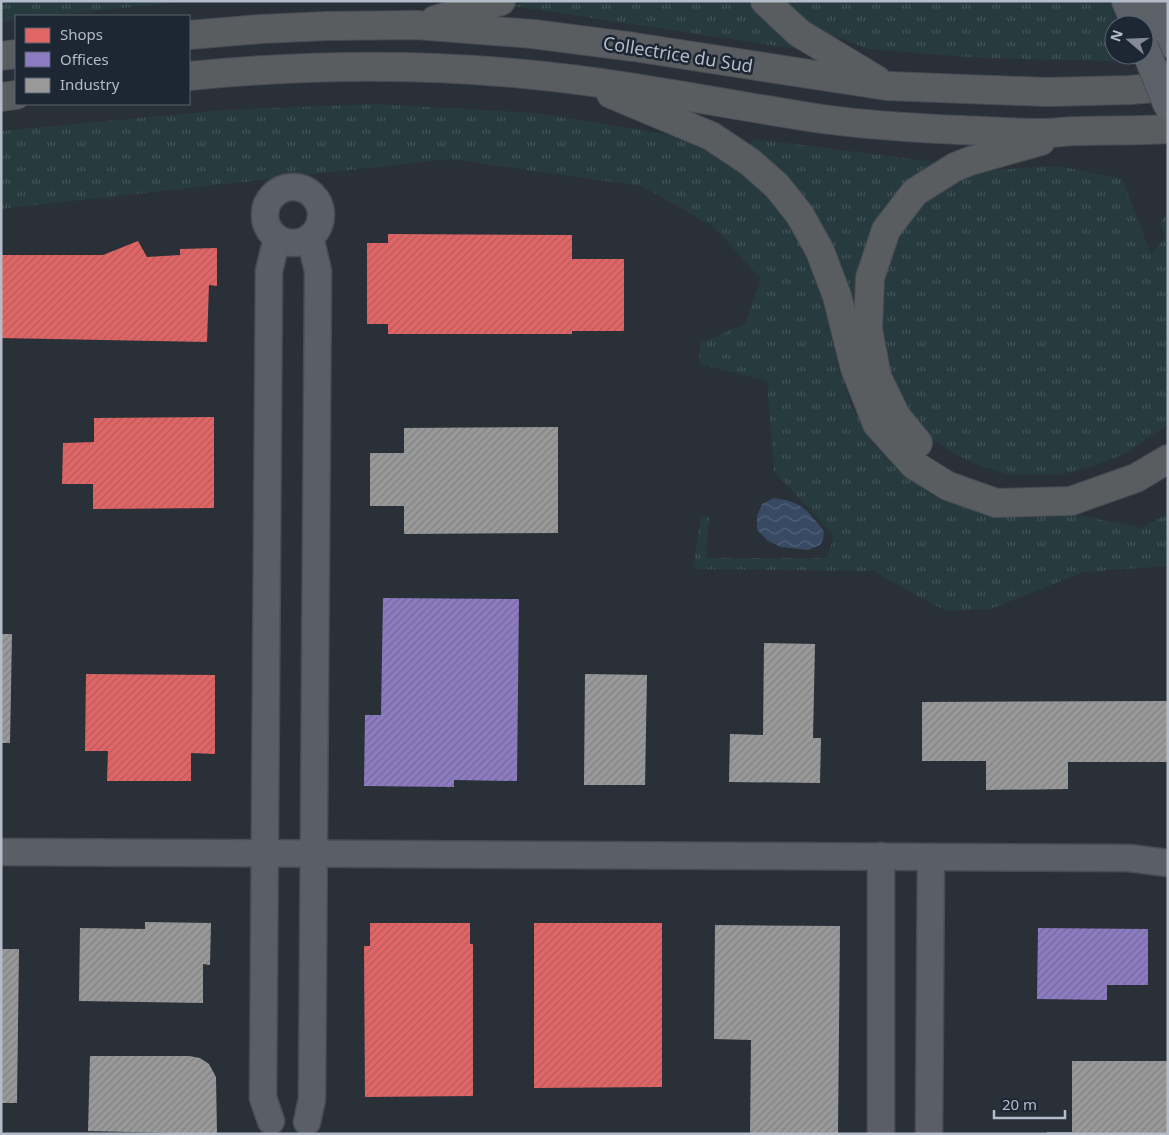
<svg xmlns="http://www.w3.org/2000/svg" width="1169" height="1135" font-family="'Noto Sans',sans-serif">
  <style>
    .grass { fill: url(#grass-tufts) }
    .water { fill: url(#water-waves) }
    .shops { fill: url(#shops-hatch) }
    .offices { fill: url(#offices-hatch) }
    .industry { fill: url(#industry-hatch) }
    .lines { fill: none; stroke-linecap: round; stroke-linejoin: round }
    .minor-casing { stroke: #484c53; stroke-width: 29 }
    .primary-casing { stroke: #484c55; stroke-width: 30 }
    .motorway-casing { stroke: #474c53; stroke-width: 30 }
    .minor { stroke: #5a5e66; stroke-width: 26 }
    .primary { stroke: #5c6168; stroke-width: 28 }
    .motorway { stroke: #5a5d60; stroke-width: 28 }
    .primary-bridge-casing { stroke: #484c55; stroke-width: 30; stroke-linecap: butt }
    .primary-bridge { stroke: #5c6168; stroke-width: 28 }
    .labels { text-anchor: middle; stroke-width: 5; stroke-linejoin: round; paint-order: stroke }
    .street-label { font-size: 18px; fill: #b4bcc9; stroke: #1d2633 }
  </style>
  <defs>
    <pattern id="grass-tufts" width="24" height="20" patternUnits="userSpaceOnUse" patternTransform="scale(1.25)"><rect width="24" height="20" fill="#273a3e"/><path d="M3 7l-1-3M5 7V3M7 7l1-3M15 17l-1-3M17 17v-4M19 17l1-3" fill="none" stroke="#445559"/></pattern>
    <pattern id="water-waves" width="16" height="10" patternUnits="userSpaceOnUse" patternTransform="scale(1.25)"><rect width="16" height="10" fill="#384963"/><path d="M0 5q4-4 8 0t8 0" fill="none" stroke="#526178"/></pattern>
    <pattern id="shops-hatch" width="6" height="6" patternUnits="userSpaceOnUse" patternTransform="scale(1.25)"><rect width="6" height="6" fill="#e06666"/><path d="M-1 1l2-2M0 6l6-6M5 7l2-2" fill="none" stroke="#b65a5c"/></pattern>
    <pattern id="offices-hatch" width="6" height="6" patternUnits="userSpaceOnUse" patternTransform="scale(1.25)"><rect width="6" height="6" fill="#8e7cc3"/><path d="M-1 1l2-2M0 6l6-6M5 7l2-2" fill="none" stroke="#74689a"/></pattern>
    <pattern id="industry-hatch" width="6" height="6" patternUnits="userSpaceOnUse" patternTransform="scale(1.25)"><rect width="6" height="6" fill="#999"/><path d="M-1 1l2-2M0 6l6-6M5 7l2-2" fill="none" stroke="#808182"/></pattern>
  </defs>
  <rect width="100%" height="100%" fill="#2a3038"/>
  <g class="grass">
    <polygon points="1,1 187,1 49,16 16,16 16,20 1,22"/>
    <polygon points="528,1 751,1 771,25 804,50 513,6"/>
    <polygon points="777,1 1114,1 1123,21 1114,24 1114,55 1127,55 1129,60 1112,61 981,58 870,49 813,29"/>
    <polygon points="375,104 535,113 671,135 712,152 742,170 778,207 797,231 815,272 831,319 838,364 851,405 872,443 906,473 935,497 979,511 1004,516 1030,517 1077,515 1141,528 1168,514 1168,566 1084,572 990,609 946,611 873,571 693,569 701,516 709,516 706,558 827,558 834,536 774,471 767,381 699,364 700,343 745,324 761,279 714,227 642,186 449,159 1,209 1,131 225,110"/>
    <polygon points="754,139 936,162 909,187 851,321 749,148"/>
    <polygon points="1059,166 1122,179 1151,254 1166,237 1160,223 1168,214 1168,425 1124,454 1092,466 1063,474 1011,475 984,467 959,456 925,436 901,404 886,370 877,327 878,278 894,234 923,199 962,176 992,170"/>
  </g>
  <path class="water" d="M774 498C803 502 807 510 824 531L823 540 820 545 808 550 781 547 768 541 757 530V516L762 504Z"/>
  <g class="shops">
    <polygon points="388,234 572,235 572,259 624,259 624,331 572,331 572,334 388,334 388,324 367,324 367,243 388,243"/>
    <polygon points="138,241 147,257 180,255 180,249 217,248 217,286 209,285 207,342 1,338 1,255 103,255"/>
    <polygon points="214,417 214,508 93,509 93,484 62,484 63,443 94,442 94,418"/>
    <polygon points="86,674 215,675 215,754 191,753 191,781 107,781 108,751 85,751"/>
    <polygon points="370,923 470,923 470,944 473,944 473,1096 365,1097 364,946 370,946"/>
    <polygon points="534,923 662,923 662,1087 534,1088"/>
  </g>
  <g class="offices">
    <polygon points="383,598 519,599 517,781 454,780 454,787 364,786 365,715 381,715"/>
    <polygon points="1038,928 1148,929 1148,985 1107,985 1107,1000 1037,999"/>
  </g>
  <g class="industry">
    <polygon points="558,427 558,533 404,534 404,506 370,506 370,453 404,453 404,428"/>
    <polygon points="1,634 12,634 10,743 1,743"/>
    <polygon points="764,643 815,644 813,738 821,738 820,783 729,782 730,734 763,735"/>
    <polygon points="585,674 647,675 645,785 584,785"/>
    <polygon points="1168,701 1168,762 1068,762 1068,789 986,790 986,761 922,761 922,702"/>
    <polygon points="145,922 211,923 210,965 203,964 203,1003 79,1001 80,928 145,929"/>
    <polygon points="715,925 840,926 838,1134 750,1134 751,1040 714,1039"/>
    <polygon points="1,949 19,949 17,1103 1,1103"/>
    <polygon points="90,1056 189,1056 200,1058 209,1064 216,1077 217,1134 88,1131"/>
    <polygon points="1072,1061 1168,1061 1168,1134 1047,1134 1047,1132 1072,1132"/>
  </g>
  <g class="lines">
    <defs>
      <g id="minor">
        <circle cx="293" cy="215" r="28"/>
        <polyline points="1,852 1129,858 1168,863"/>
        <polyline points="271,1121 263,1098 269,271 277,238"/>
        <polyline points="307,1122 312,1099 318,271 310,237"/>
        <polyline points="881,1134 881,856"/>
        <polyline points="929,1134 931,857"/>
      </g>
      <g id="primary">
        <polyline points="1126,1 1136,25"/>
        <polyline points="1150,1 1168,43"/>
      </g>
      <g id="motorway">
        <polyline points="765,1 799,33 877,80"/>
        <polyline points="435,20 501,1"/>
        <polyline points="189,35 261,29 327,26 416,25 533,34 634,47 887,86 1047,92 1129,90 1168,87"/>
        <polyline points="1,56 16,54"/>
        <path d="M189 76C300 65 413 63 524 74 624 83 723 104 822 119 868 125 914 128 960 130 988 131 1016 133 1044 133 1056 133 1067 131 1079 131 1109 130 1138 131 1168 129"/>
        <polyline points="611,94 711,136 750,162 777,186 800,215 820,251 837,296 855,368 877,424 914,465 948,486 996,503 1032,502 1071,501 1136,478 1168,459"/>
        <polyline points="1,97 16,95"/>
        <polyline points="918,443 896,416 877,377 868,329 870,278 886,230 915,192 955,167 970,161 1041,141"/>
      </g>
    </defs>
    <use href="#minor" class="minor-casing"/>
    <use href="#primary" class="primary-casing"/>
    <use href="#motorway" class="motorway-casing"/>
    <use href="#minor" class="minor"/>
    <use href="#primary" class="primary"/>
    <use href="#motorway" class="motorway"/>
    <defs>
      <polyline id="primary-bridge" points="1144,46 1168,106"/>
    </defs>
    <use href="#primary-bridge" class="primary-bridge-casing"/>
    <use href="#primary-bridge" class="primary-bridge"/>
  </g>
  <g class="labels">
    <g class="street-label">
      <text transform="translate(678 55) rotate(9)" y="6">Collectrice du Sud</text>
    </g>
  </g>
  <rect width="1169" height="1135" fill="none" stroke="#b4bcc9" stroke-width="5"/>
  <rect x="15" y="15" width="175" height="90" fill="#1d2633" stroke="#59626f"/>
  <rect x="25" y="28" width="25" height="15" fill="#e06666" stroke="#59626f"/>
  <text x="60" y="40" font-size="15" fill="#b4bcc9">Shops</text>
  <rect x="25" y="52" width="25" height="15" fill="#8e7cc3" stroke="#59626f"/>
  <text x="60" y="65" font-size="15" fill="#b4bcc9">Offices</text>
  <rect x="25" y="78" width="25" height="15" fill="#999999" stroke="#59626f"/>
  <text x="60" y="90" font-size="15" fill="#b4bcc9">Industry</text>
  <g transform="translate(1129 40) rotate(289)"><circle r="24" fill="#1d2633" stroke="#59626f"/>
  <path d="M0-4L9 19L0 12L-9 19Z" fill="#848b96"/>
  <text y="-8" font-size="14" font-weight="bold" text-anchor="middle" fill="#b4bcc9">N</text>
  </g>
  <path d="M994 1110v8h71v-8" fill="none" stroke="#b4bcc9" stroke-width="2.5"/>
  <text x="1002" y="1110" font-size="15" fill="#b4bcc9" stroke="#1d2633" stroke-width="4" paint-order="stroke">20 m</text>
</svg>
